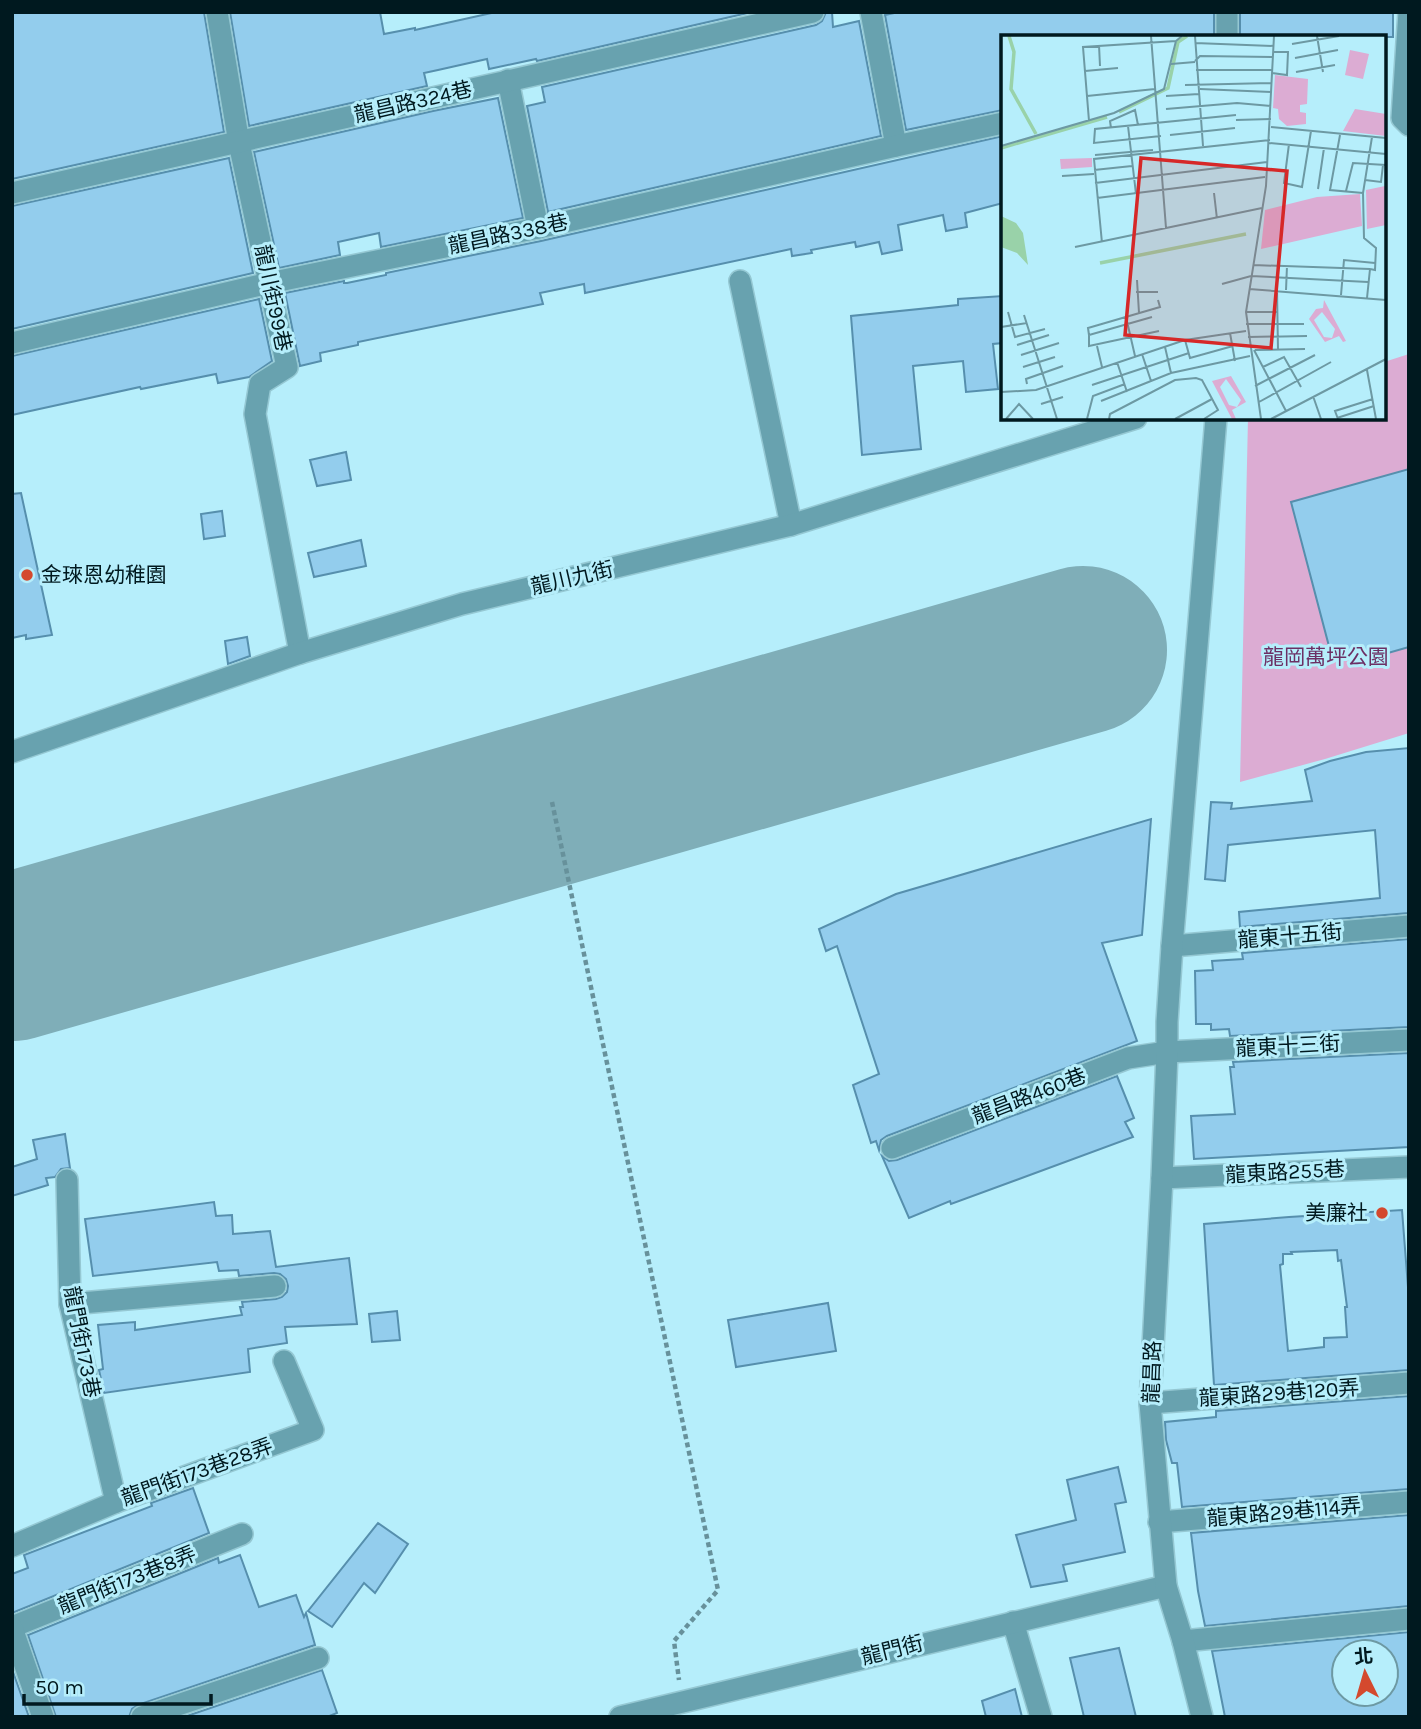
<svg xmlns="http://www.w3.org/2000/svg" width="1421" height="1729" font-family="Karla,'Noto Sans TC',sans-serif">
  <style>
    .green { fill: #dcacd3 }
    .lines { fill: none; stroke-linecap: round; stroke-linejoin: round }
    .runway { stroke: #7faeb8; stroke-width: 168 }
    .building { fill: #93cded; stroke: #568fad; stroke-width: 2; fill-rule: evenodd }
    .minor-casing { stroke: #95c8d3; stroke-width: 24 }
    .path { stroke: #67919b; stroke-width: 4.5; stroke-dasharray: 5 3.5; stroke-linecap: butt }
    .minor { stroke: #68a2af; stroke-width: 21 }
    .poi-dot { fill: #d4492e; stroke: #b6eefb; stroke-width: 2.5 }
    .labels { text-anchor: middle; stroke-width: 6; stroke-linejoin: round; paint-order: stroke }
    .street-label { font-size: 21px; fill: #00191f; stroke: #b6eefb }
    .poi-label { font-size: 21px; fill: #00191f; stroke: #b6eefb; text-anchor: start }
    .park-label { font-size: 21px; fill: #6c2f64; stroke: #b6eefb }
    .inset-river { fill: none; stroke: #99d2a9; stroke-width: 3.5 }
    .inset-road { fill: none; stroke: #6d99a3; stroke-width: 2 }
    .view { fill: #d62828; fill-opacity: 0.15; stroke: #d62828; stroke-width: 3.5 }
    .inset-edge { fill: none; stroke: #00191f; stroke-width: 3.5 }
  </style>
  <rect width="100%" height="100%" fill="#b6eefb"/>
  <polygon class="green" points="1409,354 1409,733 1325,759 1240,782 1248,418 1384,418 1384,362"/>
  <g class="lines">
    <polyline class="runway" points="12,957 1083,650"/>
  </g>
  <g class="building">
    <polygon points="12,12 204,12 224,132 12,179"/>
    <polygon points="230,12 380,12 384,34 415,28 415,30 496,12 752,12 537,61 536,59 489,69 487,59 438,70 424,73 427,86 249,126"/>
    <polygon points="826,12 832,12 833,27 859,21 881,136 548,212 527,106 545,102 542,87 816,25 822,21"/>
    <polygon points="899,12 1214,12 1214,37 1003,37 1003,110 906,130 885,15"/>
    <rect x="1240" y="12" width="153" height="25"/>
    <polygon points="498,98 523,218 381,247 379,233 338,242 340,255 279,268 254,152 433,111"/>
    <polygon points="1003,136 1003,203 965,213 967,227 946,231 943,215 898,225 902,250 882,254 879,242 856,247 855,242 811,250 812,253 792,256 791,249 585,293 584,284 540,293 543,304 358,342 358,345 320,353 321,361 300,366 285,293 344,281 344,283 347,283 386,275 386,273 541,241"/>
    <polygon points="229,158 253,273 12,329 12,206"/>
    <polygon points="1003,296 1003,343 993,344 998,389 966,392 963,361 913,366 921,449 862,455 851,316 958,305 958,299"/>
    <polygon points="259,299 272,361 249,377 218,383 216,374 141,389 140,387 12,415 12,356"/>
    <polygon points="346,452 351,480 317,486 310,460"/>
    <polygon points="1409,469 1409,647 1374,657 1330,650 1291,502"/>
    <polygon points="21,493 52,635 26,639 26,635 12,638 12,494"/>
    <polygon points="222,511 225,536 204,539 201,514"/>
    <polygon points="361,540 366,566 314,577 308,553"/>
    <polygon points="247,637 250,656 228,664 225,641"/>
    <polygon points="1409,748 1409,913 1240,927 1239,912 1380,898 1375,830 1228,845 1225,881 1205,879 1211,802 1232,803 1231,809 1312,801 1305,770 1330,761 1366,752"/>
    <polygon points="1151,819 1142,935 1102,943 1137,1041 887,1136 881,1140 879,1150 876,1141 871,1143 853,1085 879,1074 837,946 826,951 819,929 896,894"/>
    <polygon points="1409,939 1409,1027 1230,1036 1229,1029 1211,1030 1211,1024 1196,1024 1195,971 1213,970 1212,961 1243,959 1242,953"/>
    <polygon points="1409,1053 1409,1147 1194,1159 1191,1116 1235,1114 1230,1067 1234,1067 1233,1062"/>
    <polygon points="1117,1076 1134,1118 1125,1122 1133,1137 951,1204 950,1201 909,1218 882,1156 889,1161 897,1160"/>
    <polygon points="65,1134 70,1168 61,1169 55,1177 46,1178 48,1185 12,1196 12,1167 37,1159 33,1140"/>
    <polygon points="214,1202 216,1216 232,1215 233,1234 270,1231 276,1267 349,1258 357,1324 285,1327 287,1343 248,1349 250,1372 104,1393 99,1370 103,1369 98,1325 135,1322 135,1330 242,1315 240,1307 243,1307 242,1302 276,1299 282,1297 287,1292 288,1286 286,1279 280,1274 274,1273 239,1276 238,1270 219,1271 217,1262 93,1276 85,1219"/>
    <path d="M1402 1210 1409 1300V1370L1214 1385 1204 1224 1289 1217ZM1337 1250 1338 1261 1341 1260 1347 1307H1345L1347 1337 1324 1338V1347L1288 1351 1280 1265 1283 1264V1254H1292L1291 1252Z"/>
    <polygon points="828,1303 836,1351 736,1367 728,1320"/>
    <polygon points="397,1311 400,1340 372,1342 369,1314"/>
    <polygon points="1409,1396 1409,1489 1182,1507 1177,1463 1172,1463 1166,1440 1165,1422 1216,1417 1216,1411"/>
    <polygon points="1118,1467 1126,1502 1115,1504 1125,1552 1063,1565 1067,1581 1031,1587 1016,1535 1076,1520 1067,1480"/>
    <polygon points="193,1488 209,1533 12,1613 12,1574 28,1568 24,1555 152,1506 151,1503"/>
    <polygon points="1409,1515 1409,1606 1205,1626 1198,1591 1191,1533"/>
    <polygon points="378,1523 408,1544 375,1593 364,1583 332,1627 308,1611"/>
    <polygon points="240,1555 259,1607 296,1595 304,1617 306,1613 315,1645 138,1705 132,1709 129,1717 56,1717 28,1635 218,1558 219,1563"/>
    <path d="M1409 1632V1717H1225L1212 1651ZM1344 1652H1386V1694H1344Z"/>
    <polygon points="1119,1648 1136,1717 1084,1717 1070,1658"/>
    <polygon points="12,1669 29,1717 12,1717"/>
    <polygon points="322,1670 337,1713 327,1717 184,1717"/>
    <polygon points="1015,1689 1022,1717 986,1717 982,1701"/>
  </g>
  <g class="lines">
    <defs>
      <g id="minor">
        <polyline points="217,12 239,143 287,367 260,384 255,414 300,653"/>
        <polyline points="871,12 896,146"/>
        <polyline points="1409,12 1402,118 1409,125"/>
        <polyline points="1227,37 1227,12"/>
        <polyline points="508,80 538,228"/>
        <polyline points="12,193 813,12"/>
        <polyline points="740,281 791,525"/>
        <polyline points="12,343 269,283 538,228 896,146 1003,123"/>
        <polyline points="12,752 300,653 462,604 791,525 1136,418"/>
        <polyline points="1172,946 1409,926"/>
        <polyline points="892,1148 1128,1058 1167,1052 1409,1040"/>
        <polyline points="1162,1178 1409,1167"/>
        <polyline points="67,1180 70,1304 116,1502"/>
        <polyline points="70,1304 275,1286"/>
        <polyline points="1150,1403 1409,1383"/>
        <polyline points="1159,1522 1409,1502"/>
        <polyline points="12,1546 116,1502 313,1430 284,1361"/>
        <polyline points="1013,1622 1041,1717"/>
        <polyline points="12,1627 242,1534"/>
        <polyline points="12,1628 43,1717"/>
        <polyline points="1183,1641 1409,1619"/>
        <polyline points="142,1717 318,1658"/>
        <polyline points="620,1717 1166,1586"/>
        <polyline points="1202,1717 1183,1641 1166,1586 1150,1403 1162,1178 1167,1052 1167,1022 1172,946 1216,418"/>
      </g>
    </defs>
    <use href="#minor" class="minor-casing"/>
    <polyline class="path" points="552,802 718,1590 674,1641 679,1680"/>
    <use href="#minor" class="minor"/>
  </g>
  <g class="poi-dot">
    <circle cx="27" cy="575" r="7"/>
    <circle cx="1382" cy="1213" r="7"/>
  </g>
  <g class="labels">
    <g class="street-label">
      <text transform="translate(413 102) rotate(-13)" y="7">龍昌路324巷</text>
      <text transform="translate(508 234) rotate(-12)" y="7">龍昌路338巷</text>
      <text transform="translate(273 298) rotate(78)" y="7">龍川街99巷</text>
      <text transform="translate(572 578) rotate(-13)" y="7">龍川九街</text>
      <text transform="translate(1290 936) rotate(-5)" y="7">龍東十五街</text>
      <text transform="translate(1288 1046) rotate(-3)" y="7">龍東十三街</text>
      <text transform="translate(1029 1096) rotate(-21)" y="7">龍昌路460巷</text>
      <text transform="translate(1285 1172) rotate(-3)" y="7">龍東路255巷</text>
      <text transform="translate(82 1342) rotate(79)" y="7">龍門街173巷</text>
      <text transform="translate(1152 1372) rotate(-88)" y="7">龍昌路</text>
      <text transform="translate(1279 1393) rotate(-4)" y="7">龍東路29巷120弄</text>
      <text transform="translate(197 1472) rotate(-20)" y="7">龍門街173巷28弄</text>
      <text transform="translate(1284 1512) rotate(-5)" y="7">龍東路29巷114弄</text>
      <text transform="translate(127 1580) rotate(-22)" y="7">龍門街173巷8弄</text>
      <text transform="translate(892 1650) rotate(-14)" y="7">龍門街</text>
    </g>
    <g class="poi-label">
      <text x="41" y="582">金琜恩幼稚園</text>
      <text x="1368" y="1220" text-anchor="end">美廉社</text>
    </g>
    <g class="park-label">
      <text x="1326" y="664">龍岡萬坪公園</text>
    </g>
  </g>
  <g transform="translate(1001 35)">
    <rect width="385" height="385" fill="#b6eefb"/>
    <path d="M349 15 368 19 362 44 344 40ZM274 40 307 44 306 69 299 70V77L305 78V89L286 91 278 84 277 74 272 73ZM354 74 385 79V101L342 96ZM91 123V132L60 134 59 124ZM384 151 385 190 366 194 365 155ZM359 159 361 191 260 214 264 175 316 162ZM323 265 345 306 342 307 338 301 324 307 308 284 315 274 322 273ZM321 277 334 294 331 303 323 302 313 285ZM230 341 245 367 231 375 235 384H231L211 346ZM225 344 240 365 236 372 228 370 219 352Z" fill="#dcacd3" fill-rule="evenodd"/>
    <path d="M0 181 15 188 22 198 27 230 16 218 0 212Z" fill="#99d2a9"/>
    <path class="inset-river" d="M8 1 13 17 10 54 35 99M118 77 167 53 177 7 186 1M0 113 106 82M99 228 245 199"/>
    <path class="inset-road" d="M150 1 165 193M194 1 202 111M316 1 322 37M194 8 273 11M291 9 338 1M98 10 99 31M294 23 337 15M194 26 199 21 271 22M170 29 194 27M195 35H271M84 36 117 33M295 37 334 30M271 38 286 40 287 17H272M184 50 270 48M199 54 270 57M86 61 154 54M165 61 198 59M165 74 236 68 270 71M235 85 270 84M88 86 82 12 175 6 181 1M127 91 135 159M270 92 385 103M110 93 109 86 134 75 137 90M169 100 234 93M339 100 329 155 362 158M160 101 93 108 94 94 235 80M268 108 385 119M288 109 283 148 301 152 310 96M0 111 113 78 163 54 175 6M94 120 152 115M93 135 131 131M61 141 93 139M364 145 380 147 382 130M94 148 266 127M317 154 323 113M345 156 352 128 385 130M213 158 216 184M96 163 264 142M101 208 93 124 269 105M74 212 261 173M252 230 369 234M369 234 374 235 375 213 363 203 362 158 371 102M136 245 138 278M221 249 250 241 367 247M248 254 385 265M276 255 277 315M285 255 286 231M135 257H157M340 260 343 225 374 228M366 263 369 234M7 277 14 302 44 294M245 277H277M23 280 56 384M125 282 134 321M151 282 88 300V311L158 296M245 289H303M0 292 26 288M229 298 234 326M88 300 87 293 159 272 157 265M247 302 306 301M184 305 189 323 232 311M16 310 48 300M96 311 101 332M164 312 170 338M253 315 285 376M254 315 304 314M141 319 150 346M20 320 58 308M116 327 126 357M22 332 54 322M262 332 283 322 300 352M366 335 375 384M26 349 25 344 62 331M91 350 188 318M254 351 314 320M0 357 35 355 184 305 245 296M312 361 320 384M100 366 170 338 249 321M258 367 330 327M40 369 62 362M336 383 373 371M5 384 18 369 32 384M86 384 92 361 124 349M108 384 109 379 174 345 195 343 201 345 217 375 203 384M174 384 211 364M260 384 245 277 265 151 273 1M270 384 385 324M337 384 334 376 372 364"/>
    <path class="view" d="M140 123 286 136 270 313 124 300Z"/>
    <rect width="385" height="385" class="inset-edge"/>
  </g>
  <rect width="1421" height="1729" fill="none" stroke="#00191f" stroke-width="28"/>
  <g transform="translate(1365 1673) rotate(355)"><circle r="33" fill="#b6eefb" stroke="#6d99a3" stroke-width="2"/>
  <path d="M0-5L12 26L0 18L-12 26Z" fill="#d4492e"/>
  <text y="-10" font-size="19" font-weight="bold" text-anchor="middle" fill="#00191f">北</text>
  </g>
  <path d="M24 1694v10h187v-10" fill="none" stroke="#00191f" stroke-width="3.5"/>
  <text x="35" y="1694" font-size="21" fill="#00191f" stroke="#b6eefb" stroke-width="5" paint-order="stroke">50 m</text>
</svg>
